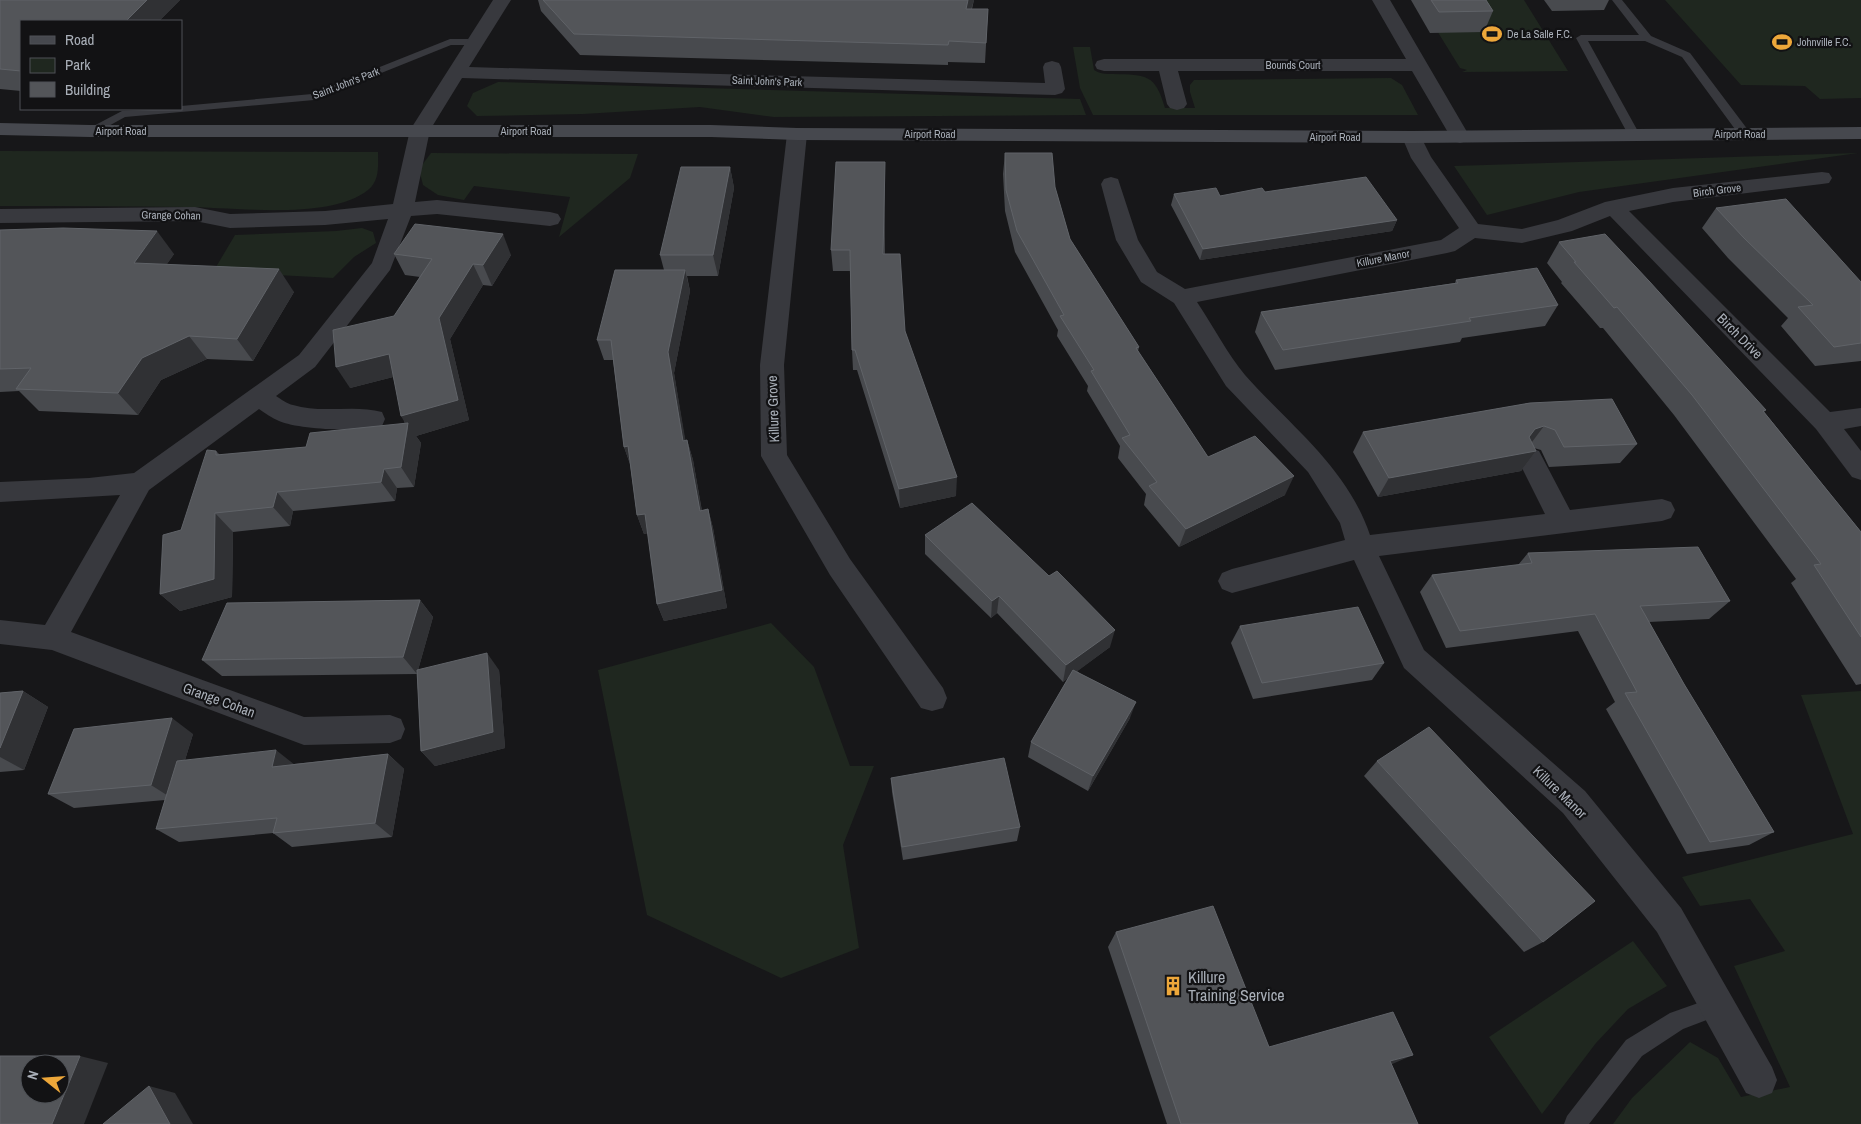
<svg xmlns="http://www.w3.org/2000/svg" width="1861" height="1124" font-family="'Archivo Narrow',sans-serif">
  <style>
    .green { fill: #1f271f }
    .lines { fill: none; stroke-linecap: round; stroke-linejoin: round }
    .service { fill: #38393e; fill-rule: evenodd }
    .minor { fill: #38393e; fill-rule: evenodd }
    .secondary { fill: #46484e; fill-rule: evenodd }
    .wall { fill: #484a4e }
    .shaded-wall { fill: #303134 }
    .building { fill: #535559; stroke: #606368; fill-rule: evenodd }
    .labels { text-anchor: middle; stroke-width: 4.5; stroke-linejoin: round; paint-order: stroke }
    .far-poi-label { font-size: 11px; fill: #a9afb8; stroke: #121214; text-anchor: start }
    .far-street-label { font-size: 11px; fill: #a9afb8; stroke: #121214 }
    .street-label { font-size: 14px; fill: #a9afb8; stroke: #121214 }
    .near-poi-label { font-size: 16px; fill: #a9afb8; stroke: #121214; text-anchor: start }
  </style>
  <rect width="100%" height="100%" fill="#171719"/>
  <g class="green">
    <polygon points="1418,0 1524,0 1568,71 1462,72 1467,70 1460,68"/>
    <polygon points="1665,0 1861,0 1861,98 1820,99 1805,86 1741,85"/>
    <path d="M1073 47H1090L1094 70C1100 74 1105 74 1113 74 1147 75 1155 74 1165 108H1195L1190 92V85L1194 80 1391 78 1402 85 1418 115H1093L1080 88Z"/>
    <polygon points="498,82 1080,99 1086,115 774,117 700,107 583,114 477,116 467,106 473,93"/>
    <path d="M0 151 378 152C378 166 380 180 368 190 329 221 233 207 186 207 124 206 62 206 0 206Z"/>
    <polygon points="431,153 638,154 630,178 559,237 570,197 474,186 464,200 438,195 423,185 419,169"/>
    <polygon points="1858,153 1579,192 1487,215 1454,166"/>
    <polygon points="362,228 373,232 376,243 354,257 333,278 220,272 216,267 235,235 336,231"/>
    <polygon points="771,623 814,667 850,766 874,766 843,845 859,948 781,978 647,915 598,670"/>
    <polygon points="1861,691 1861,1124 1613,1124 1632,1098 1690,1042 1718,1058 1741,1097 1790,1087 1734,966 1785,951 1750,899 1700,906 1682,877 1853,834 1801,695"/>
    <polygon points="1633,941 1667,986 1628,1009 1596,1043 1542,1114 1489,1037"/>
  </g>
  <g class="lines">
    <g class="service">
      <polygon points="1612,0 1622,0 1651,36 1690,53 1748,130 1750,133 1748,136 1740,136 1682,57 1645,41 1588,41 1640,135 1638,138 1630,138 1576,38 1581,35 1639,35"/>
      <polygon points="450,39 476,39 481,42 476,45 451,45 314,100 125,117 94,134 90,135 84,131 122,111 181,109 181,106 312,94"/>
      <polygon points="1718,996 1725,999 1728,1006 1725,1013 1683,1029 1642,1056 1589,1124 1564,1124 1567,1116 1626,1040 1670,1013"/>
    </g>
    <g class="minor">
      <path d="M493 0H511L469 67 1045 83 1043 67 1045 63 1052 61 1059 63 1061 67 1065 89 1062 93 1055 95 462 78 430 130 415 202 437 200 550 212 558 214 561 219 558 224 550 226 437 214 411 216 390 270 315 367 276 396C281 399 287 404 293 405 322 414 354 404 382 412L385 419 382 426C360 432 300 430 279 421 272 418 265 413 259 409L149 490 71 632 304 717 390 715 401 719 405 729 401 739 390 743 304 745 52 650 0 644V620L45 625 120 495 0 502V482L89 478 134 473 299 355 372 263 388 219 325 225 230 228 195 221 0 223V209L195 207 230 214 325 211 393 204 410 130Z"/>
      <polygon points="1372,0 1390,0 1470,137 1467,141 1460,143 1453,141 1412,71 1178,71 1187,104 1184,108 1177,110 1170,108 1167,104 1159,71 1104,71 1097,69 1095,65 1097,61 1104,59 1406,59"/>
      <polygon points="797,128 804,130 807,134 784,365 787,455 850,559 943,688 947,698 943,708 932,711 921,708 830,575 761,456 760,365 787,134 790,130"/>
      <path d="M1412 131 1419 133 1431 157 1478 224 1522 229 1558 220 1605 202 1673 188 1822 172 1829 173 1832 178 1829 183 1822 184 1673 202 1629 211 1830 412 1861 408V426L1844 429 1861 451V480L1852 477 1816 429 1610 216 1572 231 1522 243 1475 238 1455 251 1447 253 1197 302C1212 324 1228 355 1245 375 1290 426 1347 467 1370 535L1545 514 1517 458 1521 451 1530 448 1539 451 1570 510 1662 499 1671 502 1675 510 1671 518 1662 521 1379 556 1424 650 1585 791 1681 908 1772 1067 1777 1080 1772 1093 1759 1098 1746 1093 1657 932 1563 813 1404 668 1354 560 1232 593 1222 589 1218 581 1222 573 1232 569 1345 540 1340 523 1308 472 1226 386 1174 303 1141 282 1116 240 1101 184 1104 179 1111 177 1118 179 1138 240 1157 272 1185 289 1441 240 1459 228 1411 158 1402 137 1405 133Z"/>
    </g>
    <polygon class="secondary" points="0,123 90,125 711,125 797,128 1412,131 1861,127 1861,139 1412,143 797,140 711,137 90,137 0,135"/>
  </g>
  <g class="wall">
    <polygon points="0,0 180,0 159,21 21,21 21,91 0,89"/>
    <polygon points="538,0 974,0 972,9 988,9 985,63 948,62 948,65 580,55 541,11"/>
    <polygon points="1411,0 1486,0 1493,11 1484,32 1430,33"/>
    <polygon points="1544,0 1609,0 1604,10 1552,11"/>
    <polygon points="1005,153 1055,187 1070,239 1139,347 1138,351 1208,457 1285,495 1179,547 1144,505 1146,494 1118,458 1120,446 1087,391 1088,386 1057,336 1058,330 1015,252 1005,211 1003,174"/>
    <polygon points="730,167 734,188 718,276 687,276 690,291 674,373 685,441 687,440 693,460 702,511 708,509 713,528 727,608 664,621 657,604 648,533 644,534 637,515 630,464 624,447 613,360 604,360 597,340 664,270 660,255"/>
    <polygon points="885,183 885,254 905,331 956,496 900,508 857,370 853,370 852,350 850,271 833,271 831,250"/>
    <polygon points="1265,192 1397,220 1392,231 1200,260 1171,205 1174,194 1220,196"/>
    <polygon points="1716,208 1861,282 1861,361 1815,366 1781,326 1788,318 1728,258 1702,228"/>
    <polygon points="0,230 174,254 166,265 294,292 253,361 207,359 161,380 138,415 39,411 19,391 0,392"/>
    <polygon points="1559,242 1766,410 1764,412 1861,532 1861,684 1856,685 1791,583 1796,579 1674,415 1603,328 1600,328 1561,283 1562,282 1547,263"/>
    <polygon points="394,254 511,255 492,286 483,285 450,339 469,420 416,436 421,443 414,487 397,488 395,501 293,511 290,526 233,532 232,597 180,611 160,594 181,530 216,451 220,455 306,447 405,424 393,377 350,388 394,316 420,277 405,275"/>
    <polygon points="1456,280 1558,305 1545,326 1462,338 1460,342 1275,370 1255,332 1261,312 1455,283"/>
    <polygon points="1530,403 1637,444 1620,463 1549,467 1541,450 1534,448 1536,451 1521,471 1378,497 1353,452 1363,432"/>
    <polygon points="925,535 1110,647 1077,671 1130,718 1088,791 1028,757 1031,742 1069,677 1063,682 997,613 991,618 925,554"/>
    <polygon points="1528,553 1730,601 1709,619 1649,622 1684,684 1774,832 1749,845 1687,854 1606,709 1615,702 1578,631 1446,648 1420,592 1432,575 1518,565"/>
    <polygon points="420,600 433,617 418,670 499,670 505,748 435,766 421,751 417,674 222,676 202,660"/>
    <polygon points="1240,626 1384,663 1372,680 1253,699 1231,643"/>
    <polygon points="23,691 48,707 24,770 0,772 0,693"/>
    <polygon points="193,734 185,760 294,764 388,754 404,769 392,837 292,847 273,833 179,842 156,829 165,800 74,808 48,794"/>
    <polygon points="1377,761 1543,942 1524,952 1364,776"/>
    <polygon points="891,778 1020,827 1017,841 903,860 892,792"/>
    <polygon points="1116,932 1269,1047 1391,1065 1418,1124 1167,1124 1108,947"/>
  </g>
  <g class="shaded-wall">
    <polygon points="147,0 180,0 159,21 126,21"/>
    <polygon points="968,0 974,0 965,29 966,9"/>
    <polygon points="885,162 885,183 884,275 883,254"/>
    <polygon points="730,167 734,188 718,276 713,255"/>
    <polygon points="1397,220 1392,231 1200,260 1203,249"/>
    <polygon points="157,231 174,254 152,286 134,263"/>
    <polygon points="503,234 511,255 492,286 483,265"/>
    <polygon points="473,264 483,285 450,339 469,420 416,436 421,443 414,487 401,467 408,428 401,416 439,318"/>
    <polygon points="279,269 294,292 253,361 237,339"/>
    <polygon points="685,270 690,291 674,373 689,461 683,441 668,352"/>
    <polygon points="189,336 207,359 161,380 138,415 118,393 142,358"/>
    <polygon points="389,354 401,375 350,388 336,367"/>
    <polygon points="1544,426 1529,446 1520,449 1535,429"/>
    <polygon points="687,440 693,460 705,530 700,511"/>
    <polygon points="628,446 631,466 624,447"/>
    <polygon points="1536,451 1521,471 1378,497 1389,478"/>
    <polygon points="384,469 397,488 395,501 381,482"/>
    <polygon points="1294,476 1285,495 1179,547 1186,529"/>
    <polygon points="957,477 956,496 900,508 899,489"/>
    <polygon points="277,492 293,511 290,526 273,507"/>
    <polygon points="708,509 713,528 727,608 664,621 657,604"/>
    <polygon points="215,513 233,532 232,597 180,611 160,594"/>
    <polygon points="645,514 652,532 644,534 637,515"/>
    <polygon points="999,596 997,613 991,618 992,601"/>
    <polygon points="420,600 433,617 417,674 403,657"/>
    <polygon points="1115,630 1110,647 1063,682 1066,665"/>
    <polygon points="487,653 499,670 505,748 435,766 421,751"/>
    <polygon points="23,691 48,707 24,770 0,757 0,748"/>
    <polygon points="1136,702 1130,718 1088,791 1093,776"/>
    <polygon points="172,718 193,734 173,799 151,785"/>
    <polygon points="276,750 295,765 272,767"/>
    <polygon points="388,754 404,769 392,837 375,823"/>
    <polygon points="1413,1055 1390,1065 1390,1061"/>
    <polygon points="80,1056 108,1063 84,1124 52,1124"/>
    <polygon points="149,1086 175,1093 193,1124 170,1124"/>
  </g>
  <g class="building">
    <polygon points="0,0 147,0 126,21 21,21 21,71 0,69"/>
    <polygon points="543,0 968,0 966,9 988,9 986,43 949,41 948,45 574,34"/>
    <polygon points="1431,0 1486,0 1493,11 1439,12"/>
    <polygon points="1005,153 1052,153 1055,187 1070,239 1139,347 1136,348 1208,457 1255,436 1294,476 1186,529 1149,486 1157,482 1122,438 1130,435 1091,371 1094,370 1060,316 1064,315 1017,231 1006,190"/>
    <polygon points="836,162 885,162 883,254 900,254 905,331 957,477 899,489 855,350 852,350 850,250 831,250"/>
    <polygon points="681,167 730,167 713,255 660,255"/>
    <polygon points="1366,177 1397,220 1203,249 1174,194 1216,188 1220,196 1262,188 1265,192"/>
    <polygon points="1786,199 1861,282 1861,343 1834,347 1798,307 1813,305 1744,238 1716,208"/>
    <polygon points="415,224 503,234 483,265 473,264 439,318 458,400 401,416 389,354 336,367 333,330 394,316 432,259 394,254"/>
    <polygon points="63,228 157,231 134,263 279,269 237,339 189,336 142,358 118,393 16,389 31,368 0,369 0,230"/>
    <polygon points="1605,234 1649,281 1766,410 1763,411 1861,532 1861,637 1814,565 1821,564 1692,395 1617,307 1614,308 1574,262 1576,262 1559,242"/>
    <polygon points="1537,268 1558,305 1469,318 1471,321 1283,350 1261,312 1458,283 1456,280"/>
    <polygon points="615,270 685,270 668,352 683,441 687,440 700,511 708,509 722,590 657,604 645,514 637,515 628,446 624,447 611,340 597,340"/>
    <polygon points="1612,399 1637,444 1564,447 1555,430 1544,426 1535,429 1529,437 1536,451 1389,478 1363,432 1530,403"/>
    <polygon points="408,423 401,467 384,469 381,482 277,492 273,507 215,513 214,579 160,594 163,535 181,530 207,450 216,451 216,455 306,447 310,433"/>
    <polygon points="972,503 1049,576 1057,571 1115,630 1066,665 999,596 992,601 925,535"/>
    <polygon points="1698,547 1730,601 1640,606 1684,684 1774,832 1710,842 1625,693 1637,692 1595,614 1460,631 1432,575 1532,563 1528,553"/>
    <polygon points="420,600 403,657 202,660 227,603"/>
    <polygon points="1358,607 1384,663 1262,683 1240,626"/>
    <polygon points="487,653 493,732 421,751 417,670"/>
    <polygon points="1073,670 1136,702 1093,776 1031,742"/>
    <polygon points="23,691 0,748 0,693"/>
    <polygon points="172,718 151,785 48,794 74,729"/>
    <polygon points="1429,727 1595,901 1543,942 1377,761"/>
    <polygon points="276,750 272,767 388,754 375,823 273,833 277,818 156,829 177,761"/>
    <polygon points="1004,758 1020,827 902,847 891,778"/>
    <polygon points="1213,906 1269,1047 1393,1012 1413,1055 1390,1061 1418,1124 1181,1124 1116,932"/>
    <path d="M0 1056H80L52 1124H0ZM30 1064H60V1094H30Z"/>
    <polygon points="149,1086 170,1124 103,1124"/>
  </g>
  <defs>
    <symbol id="stadium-bare" viewBox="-9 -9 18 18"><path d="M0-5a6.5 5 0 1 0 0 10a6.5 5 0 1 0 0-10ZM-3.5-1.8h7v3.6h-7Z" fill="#eda73a" stroke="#121214" stroke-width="2.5" paint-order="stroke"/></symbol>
    <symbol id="building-bare" viewBox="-9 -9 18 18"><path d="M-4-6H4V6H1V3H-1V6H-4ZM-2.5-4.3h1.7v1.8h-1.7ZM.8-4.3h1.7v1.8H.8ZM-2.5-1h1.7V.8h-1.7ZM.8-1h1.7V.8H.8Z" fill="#eda73a" stroke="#121214" stroke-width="2.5" paint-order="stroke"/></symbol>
  </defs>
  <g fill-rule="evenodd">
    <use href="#stadium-bare" x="1478" y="20" width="28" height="28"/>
    <use href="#stadium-bare" x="1768" y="28" width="28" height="28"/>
    <use href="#building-bare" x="1159" y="972" width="28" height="28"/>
  </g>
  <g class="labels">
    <g class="far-poi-label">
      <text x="1507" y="38">De La Salle F.C.</text>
      <text x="1797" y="46">Johnville F.C.</text>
    </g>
    <g class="far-street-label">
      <text x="1293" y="69">Bounds Court</text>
      <text transform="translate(767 81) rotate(2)" y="4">Saint John's Park</text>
      <text transform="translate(346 83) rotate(-21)" y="4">Saint John's Park</text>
      <text x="121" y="135">Airport Road</text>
      <text x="526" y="135">Airport Road</text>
      <text x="930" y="138">Airport Road</text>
      <text x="1740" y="138">Airport Road</text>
      <text x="1335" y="141">Airport Road</text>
      <text transform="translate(1717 190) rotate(-7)" y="4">Birch Grove</text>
      <text transform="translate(171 215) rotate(1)" y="4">Grange Cohan</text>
      <text transform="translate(1383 258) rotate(-11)" y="4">Killure Manor</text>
    </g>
    <g class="street-label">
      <text transform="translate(1740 336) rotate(45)" y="5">Birch Drive</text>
      <text transform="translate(773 409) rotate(-92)" y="5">Killure Grove</text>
      <text transform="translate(219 700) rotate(20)" y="5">Grange Cohan</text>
      <text transform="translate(1560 792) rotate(44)" y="5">Killure Manor</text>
    </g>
    <g class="near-poi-label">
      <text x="1188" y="983">Killure<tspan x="1188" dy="18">Training Service</tspan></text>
    </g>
  </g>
  <rect x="20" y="20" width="162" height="90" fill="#121214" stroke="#4e5156"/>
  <rect x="30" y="36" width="25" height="8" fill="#46484e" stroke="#4e5156"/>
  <text x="65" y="45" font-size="15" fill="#a9afb8">Road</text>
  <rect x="30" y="58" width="25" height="15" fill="#1f271f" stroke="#4e5156"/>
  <text x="65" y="70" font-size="15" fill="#a9afb8">Park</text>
  <rect x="30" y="82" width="25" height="15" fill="#535559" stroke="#4e5156"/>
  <text x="65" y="95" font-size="15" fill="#a9afb8">Building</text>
  <g transform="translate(45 1079) rotate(287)"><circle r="24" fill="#121214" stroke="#4e5156"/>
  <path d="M0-4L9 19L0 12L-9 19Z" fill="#eda73a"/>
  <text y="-8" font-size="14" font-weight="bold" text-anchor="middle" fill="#a9afb8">N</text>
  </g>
</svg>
